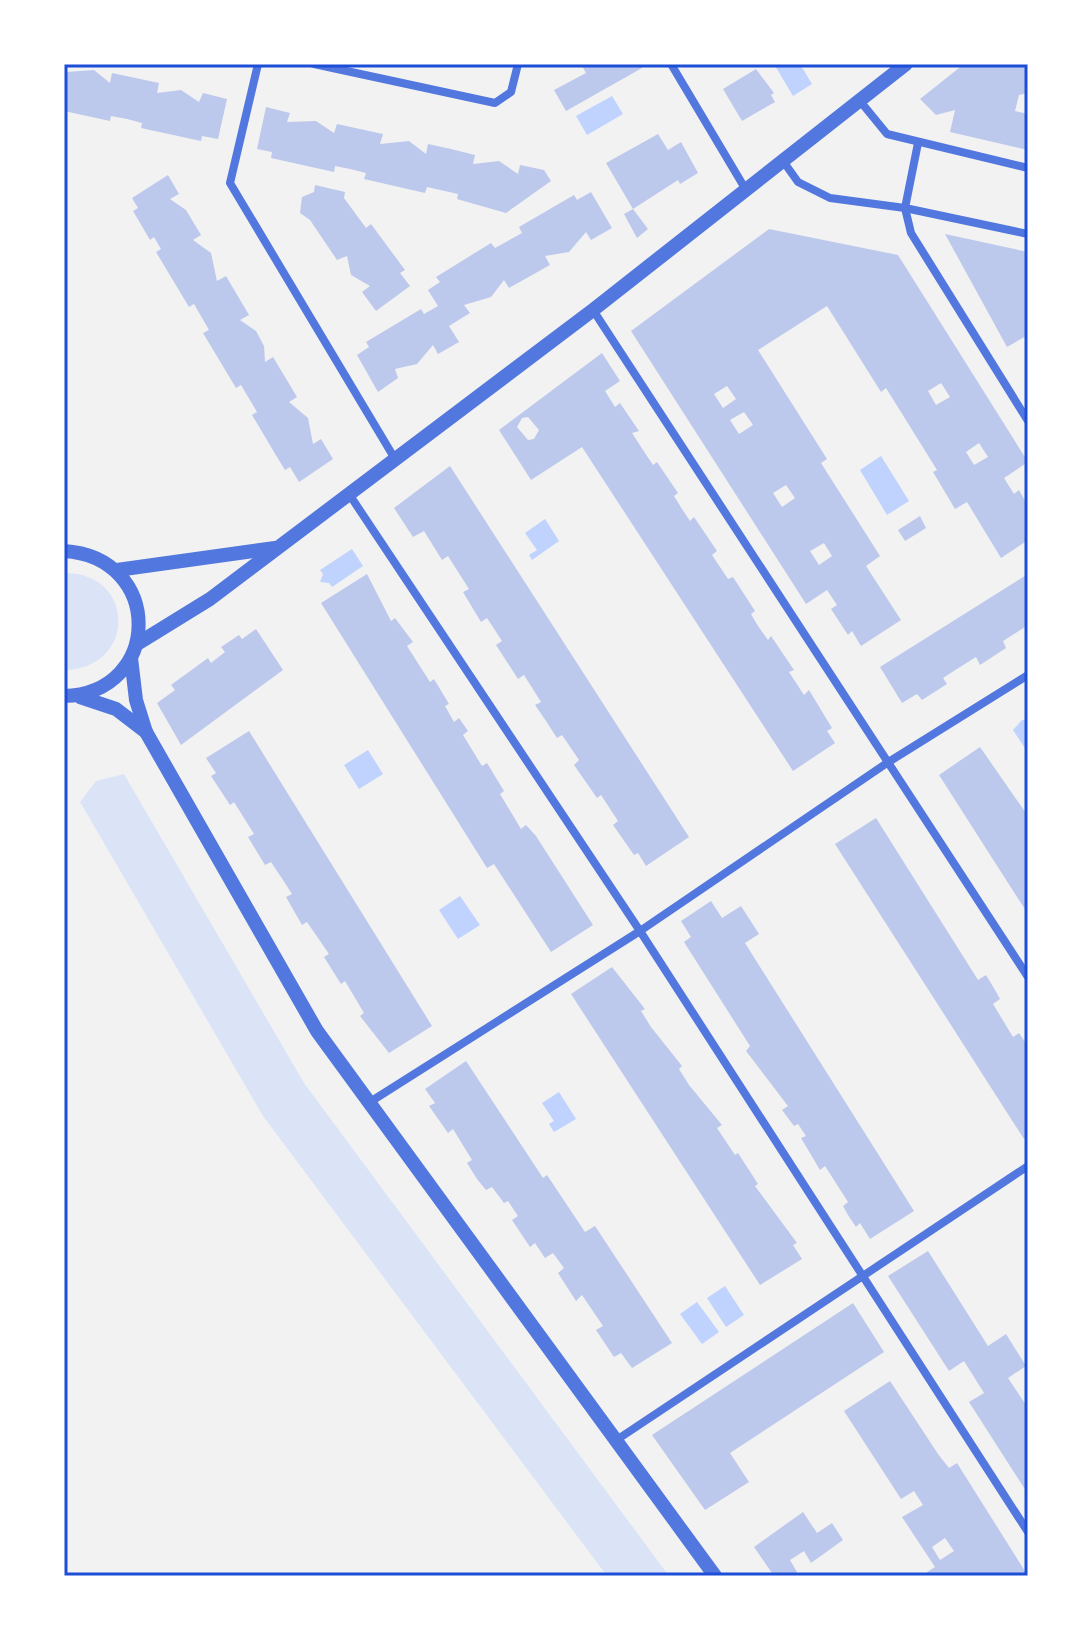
<svg xmlns="http://www.w3.org/2000/svg" width="1092" height="1640" font-family="Figtree,sans-serif">
  <style>
    .green { fill: #dbe4f7 }
    .water { fill: #bfd3fe }
    .building { fill: #bdc9ec; fill-rule: evenodd }
    .lines { fill: none; stroke-linecap: round; stroke-linejoin: round }
    .minor { stroke: #5277de; stroke-width: 8 }
    .tertiary { stroke: #5277de; stroke-width: 14 }
    .neatline { fill: none; stroke: #1d4ed8; stroke-width: 3 }
  </style>
  <rect width="100%" height="100%" fill="#f2f2f2"/>
  <g class="green">
    <path d="M64 573C136 572 137 669 64 670Z"/>
    <polygon points="124,774 304,1083 669,1576 607,1576 263,1116 80,802 96,781"/>
  </g>
  <g class="water">
    <polygon points="774,64 800,64 812,84 793,96"/>
    <polygon points="612,96 623,114 587,135 576,116"/>
    <polygon points="881,456 909,501 887,515 860,470"/>
    <polygon points="545,519 559,541 532,560 529,555 537,550 525,533"/>
    <polygon points="352,549 363,566 332,587 329,583 320,582 323,574 320,570"/>
    <polygon points="1028,719 1028,753 1013,730 1022,720"/>
    <polygon points="368,750 383,774 359,789 344,765"/>
    <polygon points="460,896 480,925 458,939 439,910"/>
    <polygon points="559,1092 576,1119 554,1132 549,1124 554,1121 542,1103"/>
    <polygon points="725,1286 744,1315 726,1327 707,1298"/>
    <polygon points="697,1302 719,1332 702,1344 680,1314"/>
  </g>
  <g class="building">
    <polygon points="64,64 68,64 66,72 94,70 110,83 112,73 159,83 157,93 181,90 199,102 203,93 227,99 218,139 202,136 201,141 141,128 142,123 127,119 111,116 110,121 64,111"/>
    <polygon points="581,64 640,64 642,68 566,111 554,90 586,73"/>
    <polygon points="964,64 981,64 984,67 988,64 1028,64 1028,93 1019,95 1015,111 1028,114 1028,150 950,132 955,110 936,115 920,99"/>
    <polygon points="756,69 774,93 771,95 775,102 742,121 723,89"/>
    <polygon points="266,107 290,113 287,122 316,121 334,133 337,124 383,134 380,144 409,141 426,154 428,144 451,149 475,155 473,164 499,161 518,174 520,165 544,170 551,181 506,213 457,199 458,194 427,187 425,193 364,179 366,173 350,169 335,166 334,172 271,158 272,152 257,149"/>
    <polygon points="658,134 668,150 681,142 698,173 680,184 678,180 633,209 648,229 637,238 624,214 633,209 606,163"/>
    <polygon points="168,175 179,194 170,199 186,210 201,235 193,240 211,253 217,281 226,276 249,315 240,320 256,331 264,346 265,362 273,357 297,397 289,402 308,418 313,444 321,439 333,459 299,482 290,467 285,470 277,457 252,415 257,412 241,385 236,388 203,333 209,330 194,304 189,307 156,252 161,249 154,237 150,240 133,211 138,208 132,198"/>
    <polygon points="315,185 345,192 344,198 366,228 371,224 405,270 400,273 410,286 376,311 362,292 370,286 351,275 347,256 337,260 310,220 300,213 302,197 314,192"/>
    <polygon points="591,192 612,228 591,240 586,232 569,252 545,256 550,265 509,288 504,280 491,297 464,305 470,313 449,326 459,342 438,354 433,345 417,364 395,369 398,378 378,392 357,355 369,347 366,342 421,309 424,314 438,306 428,290 440,282 436,277 491,243 495,248 522,233 519,227 574,195 577,200"/>
    <path d="M769 229 898 255 1028 462 1004 478 1014 494 1019 490 1028 506V540L1001 558 967 502 955 509 933 472 937 470 886 388 881 392 827 306 758 350 827 459 821 463 880 556 866 566 901 620 861 646 852 631 848 635 831 609 837 605 827 590 806 604 631 331ZM941 383 950 397 936 405 928 391ZM727 386 736 399 723 408 714 394ZM744 412 753 425 739 434 730 420ZM979 443 988 457 974 465 966 452ZM786 485 795 498 782 507 773 493ZM824 543 832 556 819 565 810 551Z"/>
    <polygon points="945,234 1028,252 1028,335 1007,347"/>
    <path d="M602 353 620 381 605 391 615 407 620 403 639 431 632 433 643 450 653 465 657 462 678 493 674 496 682 509 690 521 694 517 717 551 712 555 728 579 733 577 755 611 751 614 758 626 768 640 771 636 794 670 789 672 804 695 809 690 832 728 827 731 835 743 793 771 582 447 531 480 499 430ZM528 417 539 430 534 439 528 440 517 427 522 418Z"/>
    <polygon points="450,466 689,837 646,866 638,853 634,855 613,825 618,821 601,795 597,798 574,765 579,760 562,735 557,738 546,721 535,705 541,702 524,675 518,679 496,645 502,641 487,618 481,622 463,592 469,589 448,556 442,560 424,531 413,537 394,508"/>
    <polygon points="920,516 926,528 905,541 898,530"/>
    <polygon points="367,574 391,621 395,618 413,642 407,646 430,682 434,679 449,704 445,706 454,722 459,718 468,731 463,735 482,766 487,763 504,791 500,794 521,829 526,825 536,836 593,925 551,952 494,864 487,868 321,603"/>
    <polygon points="1028,574 1028,625 1003,641 1006,648 980,665 976,657 960,667 943,678 947,684 922,700 917,694 902,703 880,667"/>
    <polygon points="256,629 283,670 181,745 157,703 175,690 171,685 208,658 211,663 225,652 221,647 239,635 242,639"/>
    <polygon points="249,731 432,1026 389,1053 360,1016 364,1013 345,981 341,984 324,957 329,954 307,922 302,925 286,897 292,894 281,877 271,862 265,865 248,837 254,834 234,802 230,805 211,776 216,773 206,758"/>
    <polygon points="980,747 1028,816 1028,914 939,775"/>
    <polygon points="876,818 978,980 986,975 995,990 1000,999 993,1004 1013,1037 1019,1033 1028,1046 1028,1136 1024,1139 835,844"/>
    <polygon points="711,901 722,918 741,906 759,934 745,943 914,1211 870,1239 860,1223 856,1227 848,1215 843,1206 848,1202 825,1166 820,1170 801,1138 806,1136 798,1124 794,1126 782,1110 788,1106 746,1051 750,1046 684,942 691,937 681,921"/>
    <polygon points="612,967 645,1009 641,1011 651,1027 682,1066 679,1069 689,1085 722,1125 717,1128 735,1155 738,1153 758,1184 755,1186 797,1243 793,1245 802,1259 760,1285 571,994"/>
    <polygon points="466,1061 543,1178 547,1175 585,1232 595,1226 672,1343 632,1368 621,1353 614,1357 596,1330 603,1326 582,1295 576,1301 558,1273 564,1268 553,1253 545,1258 535,1243 530,1247 512,1220 518,1216 508,1201 504,1203 492,1187 486,1190 477,1179 467,1163 472,1160 453,1129 448,1133 429,1106 435,1103 425,1089"/>
    <polygon points="928,1251 988,1346 1006,1334 1026,1366 1008,1378 1028,1408 1028,1494 969,1402 984,1393 964,1361 949,1371 888,1276"/>
    <polygon points="853,1303 884,1352 730,1453 749,1482 705,1510 652,1435"/>
    <path d="M890 1381 938 1454 949 1468 957 1463 1028 1576H930L927 1572 935 1567 902 1517 923 1505 914 1491 901 1499 844 1411ZM945 1538 954 1551 940 1560 932 1547Z"/>
    <polygon points="803,1512 817,1533 832,1523 843,1540 811,1563 804,1551 790,1560 797,1572 791,1576 774,1576 754,1547"/>
  </g>
  <g class="lines">
    <g class="minor">
      <polyline points="258,64 230,183 395,459"/>
      <polyline points="314,64 495,103 511,92 518,64"/>
      <polyline points="671,64 746,190"/>
      <polyline points="860,101 887,134 1028,168"/>
      <polyline points="918,143 905,208 911,233 1028,421"/>
      <polyline points="783,161 798,182 830,198 905,208 1028,234"/>
      <polyline points="593,310 1028,977"/>
      <polyline points="349,494 640,931 1028,1532"/>
      <polyline points="370,1102 640,931 887,763 1028,675"/>
      <polyline points="618,1439 1028,1166"/>
    </g>
    <g class="tertiary">
      <path d="M64 551C164 557 163 693 64 696"/>
      <polyline points="117,570 275,548"/>
      <polyline points="137,644 210,599 593,310 906,64"/>
      <polyline points="131,658 136,700 146,732 317,1031 715,1576"/>
      <polyline points="80,697 116,709 146,732"/>
    </g>
  </g>
  <rect width="1092" height="1640" fill="none" stroke="#ffffff" stroke-width="132"/>
  <rect x="66" y="66" width="960" height="1508" class="neatline"/>
</svg>
